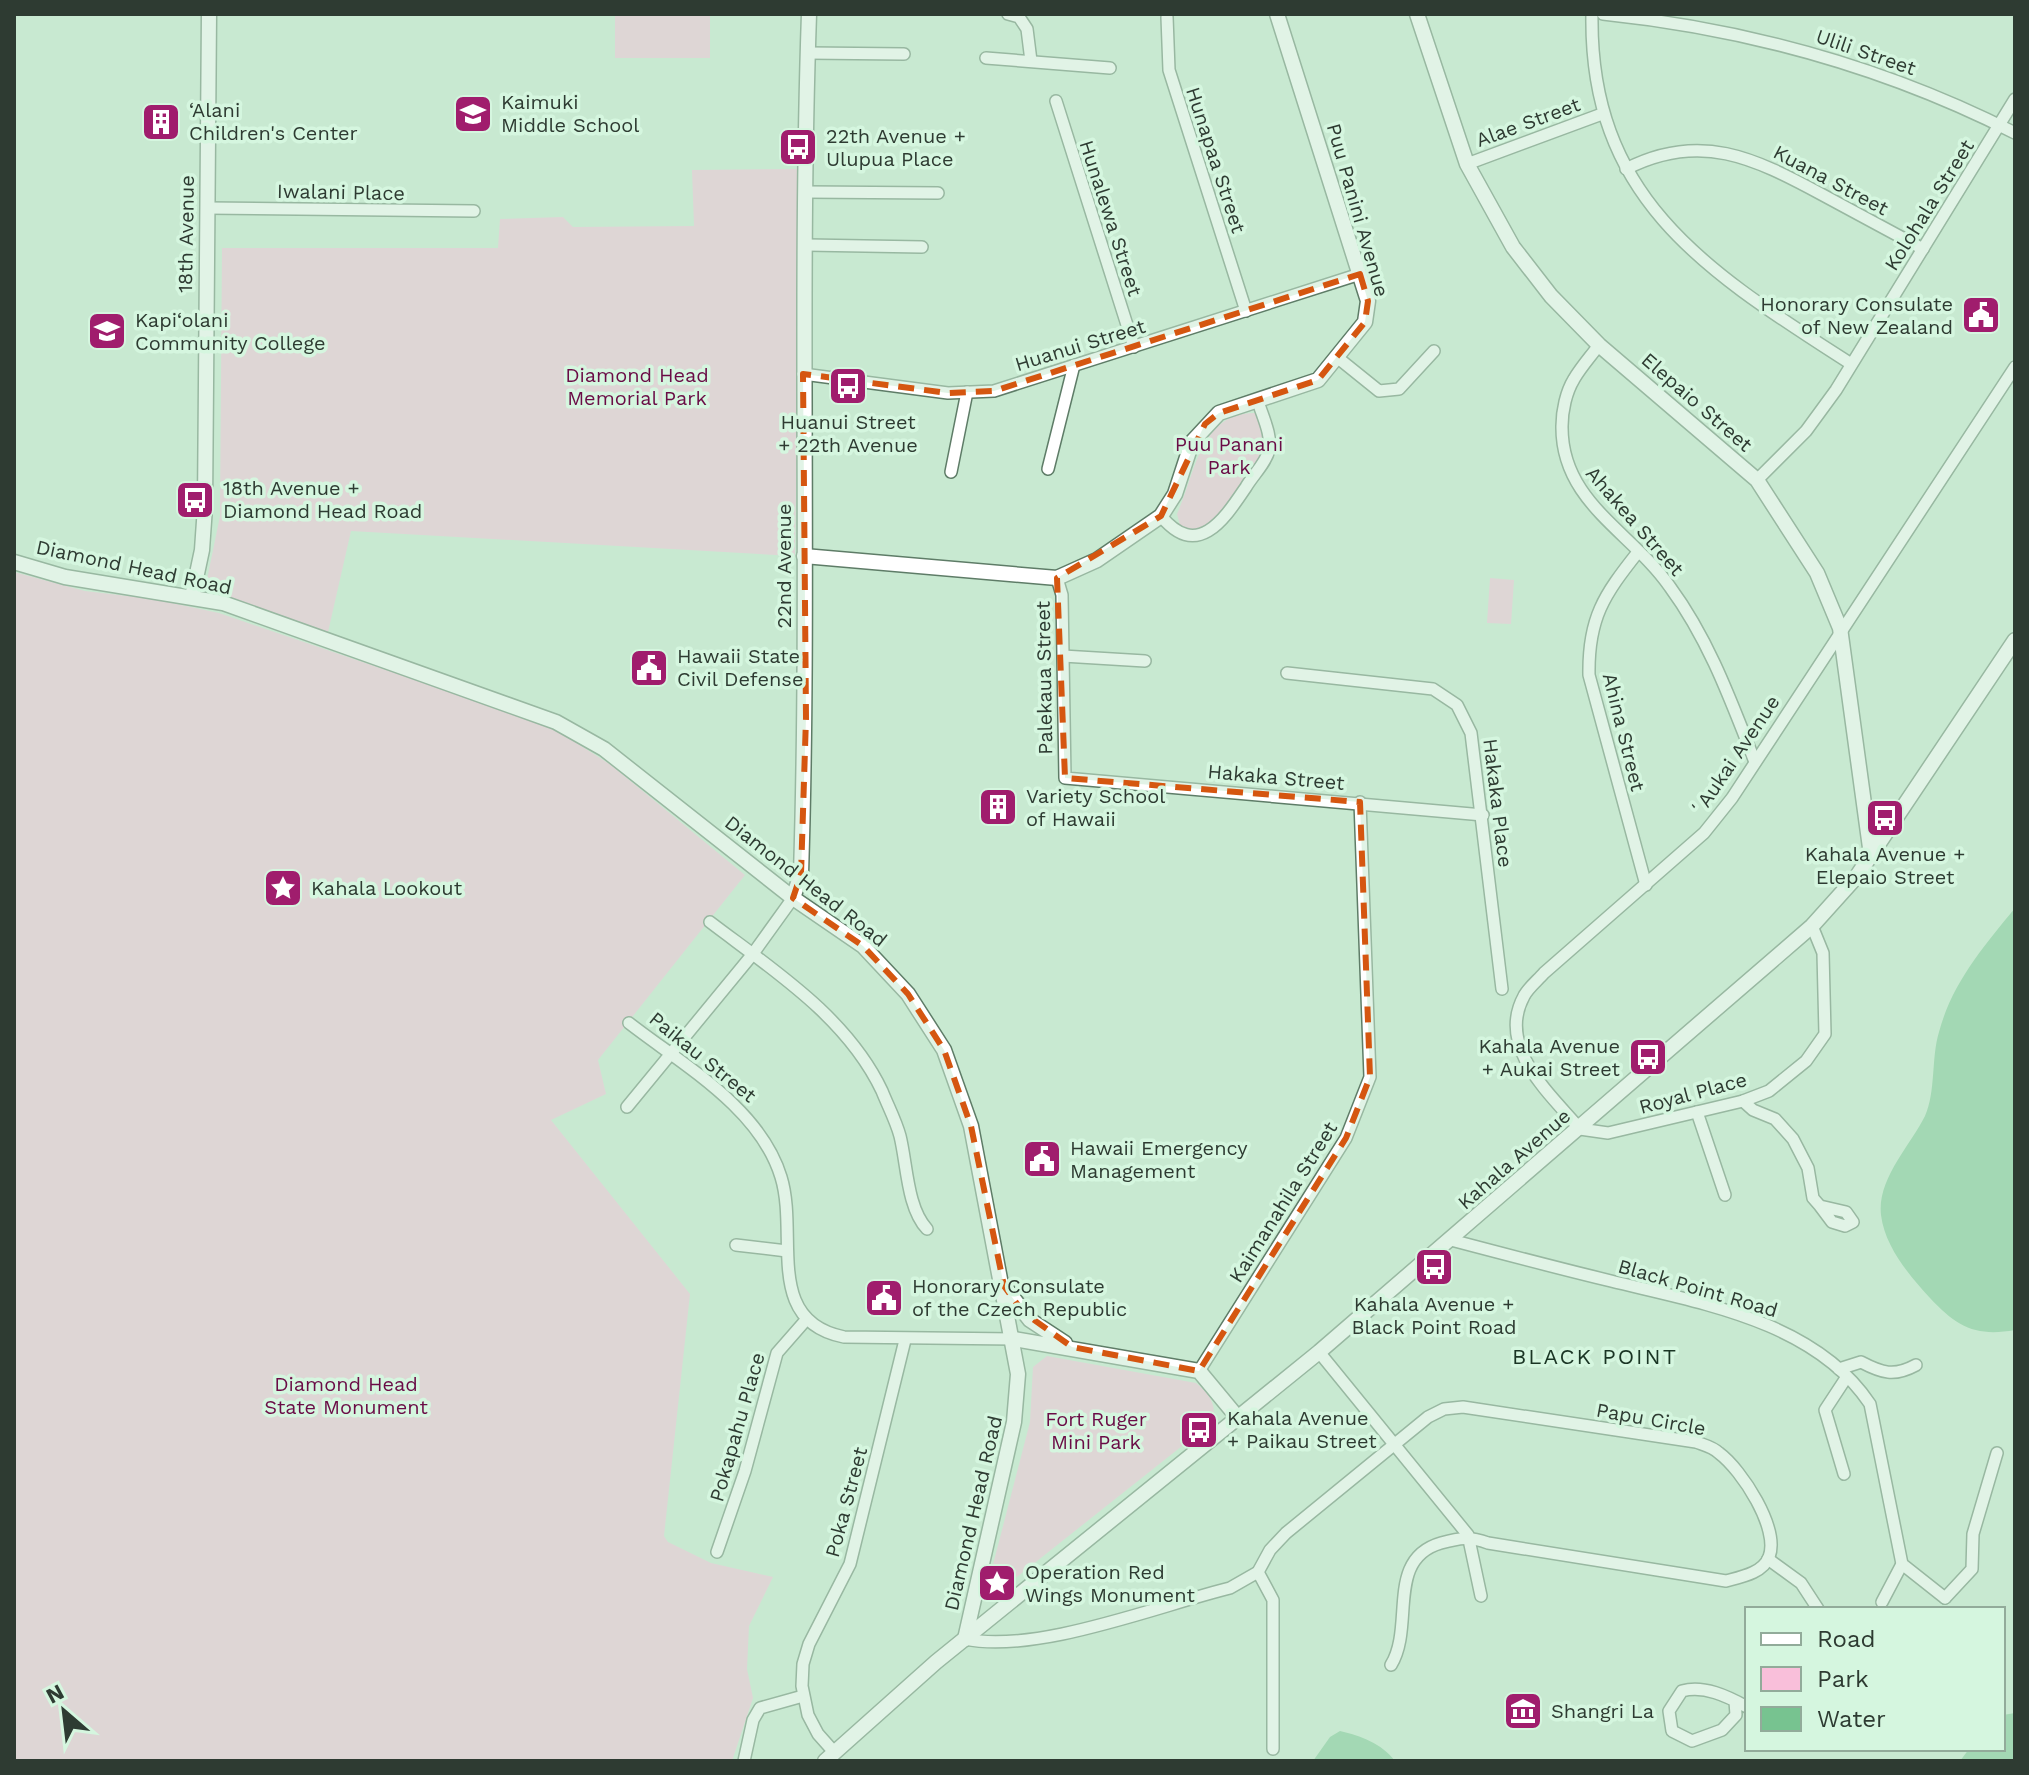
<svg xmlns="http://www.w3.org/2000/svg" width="2029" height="1775" font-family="'Work Sans',sans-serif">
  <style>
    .green { fill: #f9bfda }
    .water { fill: #77c390 }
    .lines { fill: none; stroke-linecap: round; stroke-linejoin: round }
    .minor-casing { stroke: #5e7c67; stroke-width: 14 }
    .tertiary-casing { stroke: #5e7c67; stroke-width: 17 }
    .minor { stroke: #fff; stroke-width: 11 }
    .tertiary { stroke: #fff; stroke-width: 14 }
    .marked { fill: none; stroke: #d55610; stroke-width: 6; stroke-dasharray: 16 10; stroke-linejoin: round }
    .labels { text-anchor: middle; stroke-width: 7; stroke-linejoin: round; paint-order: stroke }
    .street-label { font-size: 20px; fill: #2e3b32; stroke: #d5f6df }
    .poi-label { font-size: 20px; fill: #2e3b32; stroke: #d5f6df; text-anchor: start }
    .park-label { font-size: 20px; fill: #6a0c46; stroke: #d5f6df }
    .neighbourhood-label { font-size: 22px; letter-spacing: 2px; fill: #1a3524; stroke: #d5f6df }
  </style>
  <rect width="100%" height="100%" fill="#c8e9d1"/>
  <g class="green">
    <rect x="615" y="14" width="95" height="44"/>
    <polygon points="801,169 795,556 351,531 328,632 205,589 220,516 222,248 498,248 500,219 563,217 573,227 694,226 692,170"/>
    <path d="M1255 413C1263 422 1266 437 1266 449 1265 458 1255 468 1250 476 1236 497 1211 543 1180 525L1177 514C1195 475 1200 412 1255 413Z"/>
    <polygon points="14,572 85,591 153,599 219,613 550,726 611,765 745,875 598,1060 606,1094 551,1120 690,1294 664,1536 668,1542 711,1563 773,1577 749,1626 747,1669 753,1698 732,1761 14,1761"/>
    <polygon points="1490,578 1514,580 1511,624 1487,623"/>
    <path d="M1047 1356 1196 1383C1209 1393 1219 1407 1211 1423L1003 1588 996 1590 989 1580 1030 1422 1033 1367Z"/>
  </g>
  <g class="water">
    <path d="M2015 908V1330C1976 1337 1957 1327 1930 1298 1909 1275 1885 1247 1881 1215 1877 1179 1910 1146 1925 1116 1936 1091 1931 1058 1939 1032 1952 983 1984 946 2015 908Z"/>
    <polygon points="2015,1713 2015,1761 1960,1761 1969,1749 2003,1749 2003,1715"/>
    <path d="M1340 1731C1361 1736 1381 1743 1395 1761H1313L1330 1737Z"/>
  </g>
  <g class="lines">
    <defs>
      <g id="minor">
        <polyline points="1008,14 1019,17 1027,29 1031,61"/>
        <path d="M1592 14C1589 201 1710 273 1851 364"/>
        <path d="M1603 14C1747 29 1885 67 2015 133"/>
        <polyline points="1167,17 1169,70 1246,311"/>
        <polyline points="808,53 904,54"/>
        <polyline points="986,58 1110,68"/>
        <polyline points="1056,101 1134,347"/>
        <polyline points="1467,164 1602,114"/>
        <path d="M1626 169C1700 131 1754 158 1821 194 1855 212 1889 231 1923 249"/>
        <polyline points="806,192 938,193"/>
        <polyline points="207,208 474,211"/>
        <polyline points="807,245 922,247"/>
        <path d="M1599 345C1591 356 1581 367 1574 379 1566 392 1562 411 1562 426 1561 502 1631 531 1670 587 1709 640 1731 701 1755 762"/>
        <polyline points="1338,358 1379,391 1399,389 1434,351"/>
        <polyline points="803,374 948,393 994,391 1360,274"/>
        <polyline points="1048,469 1074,365"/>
        <polyline points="951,472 967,392"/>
        <polyline points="1757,480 1806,431 1836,390 2015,99"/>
        <path d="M1161 516C1198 561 1225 518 1246 487 1253 475 1266 463 1269 450 1272 434 1262 416 1258 401"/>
        <path d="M1638 552C1604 595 1588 618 1589 675L1646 885"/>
        <polyline points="1057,578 1062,595 1065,778 1483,815"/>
        <polyline points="1063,656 1145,661"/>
        <polyline points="1287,673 1433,689 1457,705 1471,733 1502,989"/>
        <path d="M710 922C773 970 847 1017 882 1091 888 1106 896 1121 900 1136 907 1164 907 1208 927 1229"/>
        <path d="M1812 926 1823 953 1825 1034 1806 1061 1769 1091 1743 1101 1608 1133 1580 1129C1550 1094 1496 1047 1524 996 1528 988 1538 980 1544 973L1704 833 1732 798 2015 367"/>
        <path d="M629 1023C683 1065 760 1108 781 1177 799 1235 763 1321 844 1337L1014 1339"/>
        <polyline points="1743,1101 1753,1110 1775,1119 1793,1139 1808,1168 1813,1198 1820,1206 1846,1212 1853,1222 1845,1226 1832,1222 1820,1206"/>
        <polyline points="627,1107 752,955 793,898"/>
        <polyline points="1697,1112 1725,1195"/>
        <path d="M1451 1240C1504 1254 1557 1268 1611 1281 1700 1303 1815 1321 1870 1404L1902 1564 1945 1598"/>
        <polyline points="736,1245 787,1251"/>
        <polyline points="1319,1352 1468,1535 1481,1596"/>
        <path d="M1839 1369 1861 1362C1882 1373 1894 1377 1916 1365"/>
        <polyline points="1199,1371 1346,1138 1370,1077 1360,802"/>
        <polyline points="1844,1474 1825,1410 1846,1378"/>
        <polyline points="717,1552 745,1471 777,1353 805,1321"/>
        <polyline points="1768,1559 1801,1583 1818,1609"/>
        <polyline points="1258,1572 1273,1600 1273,1749"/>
        <polyline points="1945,1598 1972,1569 1973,1534 1997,1453"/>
        <polyline points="1882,1602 1902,1564"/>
        <path d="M965 1639C1037 1654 1157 1606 1230 1588L1258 1572 1270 1550 1286 1533 1428 1417 1444 1409 1463 1407 1696 1442C1704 1445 1713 1447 1719 1453 1742 1470 1780 1529 1769 1557 1763 1573 1741 1577 1726 1581L1488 1543C1469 1536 1460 1538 1441 1543 1385 1559 1415 1626 1391 1665"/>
        <path d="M1735 1701 1736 1715 1722 1730 1692 1741 1672 1731 1669 1711 1682 1691C1704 1685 1727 1696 1747 1707"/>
        <polyline points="834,1752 818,1734 808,1715 802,1686 803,1664 809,1644 850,1564 905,1340"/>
        <polyline points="744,1761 753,1720 760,1708 803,1696"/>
      </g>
      <g id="tertiary">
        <polyline points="1417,14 1467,164 1513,247 1551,296 1599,345 1757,480 1817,573 1840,628 1871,855"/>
        <polyline points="804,556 1057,578 1097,560 1161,516 1175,494 1192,442 1219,413 1318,380 1365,322 1368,301 1277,14"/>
        <polyline points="14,562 65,577 223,603 556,722 604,749 793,898 863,946 908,994 944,1050 971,1126 1018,1374 1014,1422 965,1639"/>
        <polyline points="192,597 202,550 205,507 209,14"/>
        <path d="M793 898 801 874C810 588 799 301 809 14"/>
        <polyline points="1007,1290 1030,1320 1065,1343"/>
        <polyline points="1014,1339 1199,1371 1238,1418"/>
        <polyline points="825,1761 936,1662 1319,1352 1812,926 1857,876 2015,640"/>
      </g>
    </defs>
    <use href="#minor" class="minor-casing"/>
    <use href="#tertiary" class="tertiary-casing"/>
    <use href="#minor" class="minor"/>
    <use href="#tertiary" class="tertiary"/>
  </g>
  <path d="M0 0H2029V1775H0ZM1360 274 1368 301 1365 322 1318 380 1219 413 1205 424 1161 516 1057 578 1065 778 1360 802 1370 1077 1346 1138 1199 1371 1072 1347 1023 1312 1004 1286 971 1126 944 1050 908 994 863 946 793 898 801 874 806 718 803 374 948 393 994 391Z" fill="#c8e9d1" fill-opacity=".55" fill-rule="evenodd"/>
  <path class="marked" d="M1360 274 1368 301 1365 322 1318 380 1219 413 1205 424 1161 516 1057 578 1065 778 1360 802 1370 1077 1346 1138 1199 1371 1072 1347 1023 1312 1004 1286 971 1126 944 1050 908 994 863 946 793 898 801 874 806 718 803 374 948 393 994 391Z"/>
  <defs>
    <symbol id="school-square" viewBox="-11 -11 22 22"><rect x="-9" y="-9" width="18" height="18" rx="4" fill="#a01d6d" stroke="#d5f6df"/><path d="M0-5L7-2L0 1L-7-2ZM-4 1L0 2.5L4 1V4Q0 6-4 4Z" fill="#fff"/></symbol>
    <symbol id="building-square" viewBox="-11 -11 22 22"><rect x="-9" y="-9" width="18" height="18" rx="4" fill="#a01d6d" stroke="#d5f6df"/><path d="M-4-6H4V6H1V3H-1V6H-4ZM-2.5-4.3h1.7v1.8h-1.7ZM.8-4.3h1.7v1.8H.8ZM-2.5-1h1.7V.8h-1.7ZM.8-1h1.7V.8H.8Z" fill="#fff"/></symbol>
    <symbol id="bus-square" viewBox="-11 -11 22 22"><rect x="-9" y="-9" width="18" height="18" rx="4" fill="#a01d6d" stroke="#d5f6df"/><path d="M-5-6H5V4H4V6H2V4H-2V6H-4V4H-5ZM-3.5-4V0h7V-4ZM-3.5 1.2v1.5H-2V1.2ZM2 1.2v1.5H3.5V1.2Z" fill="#fff"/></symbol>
    <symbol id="civic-square" viewBox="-11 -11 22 22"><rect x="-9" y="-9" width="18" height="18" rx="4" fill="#a01d6d" stroke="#d5f6df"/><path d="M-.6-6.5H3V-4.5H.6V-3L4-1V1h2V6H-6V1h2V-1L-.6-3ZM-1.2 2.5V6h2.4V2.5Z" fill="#fff"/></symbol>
    <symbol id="university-square" viewBox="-11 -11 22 22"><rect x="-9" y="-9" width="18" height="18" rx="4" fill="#a01d6d" stroke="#d5f6df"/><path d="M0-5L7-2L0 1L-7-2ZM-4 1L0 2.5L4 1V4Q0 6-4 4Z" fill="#fff"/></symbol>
    <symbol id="sight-square" viewBox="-11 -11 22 22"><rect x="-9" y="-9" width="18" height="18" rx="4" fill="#a01d6d" stroke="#d5f6df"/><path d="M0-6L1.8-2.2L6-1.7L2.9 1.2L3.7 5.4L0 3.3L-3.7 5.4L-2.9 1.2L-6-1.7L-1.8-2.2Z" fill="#fff"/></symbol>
    <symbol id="museum-square" viewBox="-11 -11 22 22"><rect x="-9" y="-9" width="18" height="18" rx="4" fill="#a01d6d" stroke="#d5f6df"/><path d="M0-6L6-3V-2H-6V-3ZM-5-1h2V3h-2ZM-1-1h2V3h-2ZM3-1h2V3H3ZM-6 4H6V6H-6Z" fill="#fff"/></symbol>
  </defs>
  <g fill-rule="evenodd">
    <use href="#school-square" x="451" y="92" width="44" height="44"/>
    <use href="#building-square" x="139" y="100" width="44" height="44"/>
    <use href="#bus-square" x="776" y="125" width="44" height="44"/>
    <use href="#civic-square" x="1959" y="293" width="44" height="44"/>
    <use href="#university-square" x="85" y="309" width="44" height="44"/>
    <use href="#bus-square" x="826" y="364" width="44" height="44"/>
    <use href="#bus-square" x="173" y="478" width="44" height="44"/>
    <use href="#civic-square" x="627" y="646" width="44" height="44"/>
    <use href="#building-square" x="976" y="785" width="44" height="44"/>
    <use href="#bus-square" x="1863" y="796" width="44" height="44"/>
    <use href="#sight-square" x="261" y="866" width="44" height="44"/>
    <use href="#bus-square" x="1626" y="1035" width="44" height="44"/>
    <use href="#civic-square" x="1020" y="1137" width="44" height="44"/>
    <use href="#bus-square" x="1412" y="1245" width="44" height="44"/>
    <use href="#civic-square" x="862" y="1276" width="44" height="44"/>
    <use href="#bus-square" x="1177" y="1408" width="44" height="44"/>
    <use href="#sight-square" x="975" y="1561" width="44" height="44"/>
    <use href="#museum-square" x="1501" y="1689" width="44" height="44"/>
  </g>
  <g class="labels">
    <g class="street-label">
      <text transform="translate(1866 52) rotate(19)" y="7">Ulili Street</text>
      <text transform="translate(1528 122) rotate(-20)" y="7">Alae Street</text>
      <text transform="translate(1216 160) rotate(72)" y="7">Hunapaa Street</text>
      <text transform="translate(1831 180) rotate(28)" y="7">Kuana Street</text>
      <text transform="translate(341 192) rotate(1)" y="7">Iwalani Place</text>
      <text transform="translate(1929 205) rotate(-58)" y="7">Kolohala Street</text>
      <text transform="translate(1358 210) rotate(74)" y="7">Puu Panini Avenue</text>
      <text transform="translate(1111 218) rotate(72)" y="7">Hunalewa Street</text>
      <text transform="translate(186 234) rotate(-89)" y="7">18th Avenue</text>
      <text transform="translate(1080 345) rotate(-17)" y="7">Huanui Street</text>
      <text transform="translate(1697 402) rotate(41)" y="7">Elepaio Street</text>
      <text transform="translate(1635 521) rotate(49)" y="7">Ahakea Street</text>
      <text transform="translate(784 566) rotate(-90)" y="7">22nd Avenue</text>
      <text transform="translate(134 567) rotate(12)" y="7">Diamond Head Road</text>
      <text transform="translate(1044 678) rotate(-91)" y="7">Palekaua Street</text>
      <text transform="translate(1624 732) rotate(76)" y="7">Ahina Street</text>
      <text transform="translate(1735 756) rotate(-56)" y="7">ʻAukai Avenue</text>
      <text transform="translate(1276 777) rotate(5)" y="7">Hakaka Street</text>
      <text transform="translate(1498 803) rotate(83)" y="7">Hakaka Place</text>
      <text transform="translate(806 881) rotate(38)" y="7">Diamond Head Road</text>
      <text transform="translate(703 1057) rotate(39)" y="7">Paikau Street</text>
      <text transform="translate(1693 1093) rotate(-15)" y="7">Royal Place</text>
      <text transform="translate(1514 1159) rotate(-41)" y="7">Kahala Avenue</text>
      <text transform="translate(1283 1202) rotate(-58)" y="7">Kaimanahila Street</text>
      <text transform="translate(1698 1288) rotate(16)" y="7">Black Point Road</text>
      <text transform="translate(1651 1419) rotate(10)" y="7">Papu Circle</text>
      <text transform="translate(737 1427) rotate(-74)" y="7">Pokapahu Place</text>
      <text transform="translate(846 1502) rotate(-75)" y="7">Poka Street</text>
      <text transform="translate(973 1513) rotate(-77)" y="7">Diamond Head Road</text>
    </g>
    <g class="poi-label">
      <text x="501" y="109">Kaimuki<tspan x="501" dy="23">Middle School</tspan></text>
      <text x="189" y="117">‘Alani<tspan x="189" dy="23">Children's Center</tspan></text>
      <text x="826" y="143">22th Avenue +<tspan x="826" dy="23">Ulupua Place</tspan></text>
      <text x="1953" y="311" text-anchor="end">Honorary Consulate<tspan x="1953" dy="23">of New Zealand</tspan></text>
      <text x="135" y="327">Kapi‘olani<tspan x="135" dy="23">Community College</tspan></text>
      <text x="848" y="429" text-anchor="middle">Huanui Street<tspan x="848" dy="23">+ 22th Avenue</tspan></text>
      <text x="223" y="495">18th Avenue +<tspan x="223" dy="23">Diamond Head Road</tspan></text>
      <text x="677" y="663">Hawaii State<tspan x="677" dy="23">Civil Defense</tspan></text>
      <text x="1026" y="803">Variety School<tspan x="1026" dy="23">of Hawaii</tspan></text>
      <text x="1885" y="861" text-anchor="middle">Kahala Avenue +<tspan x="1885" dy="23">Elepaio Street</tspan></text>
      <text x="311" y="895">Kahala Lookout</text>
      <text x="1620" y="1053" text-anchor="end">Kahala Avenue<tspan x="1620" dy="23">+ Aukai Street</tspan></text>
      <text x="1070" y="1155">Hawaii Emergency<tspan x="1070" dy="23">Management</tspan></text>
      <text x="912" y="1293">Honorary Consulate<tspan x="912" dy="23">of the Czech Republic</tspan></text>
      <text x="1434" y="1311" text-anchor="middle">Kahala Avenue +<tspan x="1434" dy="23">Black Point Road</tspan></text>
      <text x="1227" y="1425">Kahala Avenue<tspan x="1227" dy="23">+ Paikau Street</tspan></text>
      <text x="1025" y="1579">Operation Red<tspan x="1025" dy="23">Wings Monument</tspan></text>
      <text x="1551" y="1718">Shangri La</text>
    </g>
    <g class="park-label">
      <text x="637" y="382">Diamond Head<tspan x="637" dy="23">Memorial Park</tspan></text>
      <text x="1229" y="451">Puu Panani<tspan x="1229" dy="23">Park</tspan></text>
      <text x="346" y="1391">Diamond Head<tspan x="346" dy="23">State Monument</tspan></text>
      <text x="1096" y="1426">Fort Ruger<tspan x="1096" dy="23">Mini Park</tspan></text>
    </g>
    <g class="neighbourhood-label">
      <text x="1595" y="1364">BLACK POINT</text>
    </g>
  </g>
  <rect width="2029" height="1775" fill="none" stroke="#2e3b32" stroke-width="32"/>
  <rect x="1745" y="1607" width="260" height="144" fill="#d5f6df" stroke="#92ab9a" stroke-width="2"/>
  <rect x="1761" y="1633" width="40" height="12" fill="#ffffff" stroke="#92ab9a" stroke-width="2"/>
  <text x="1817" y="1647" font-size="24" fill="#2e3b32">Road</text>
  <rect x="1761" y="1667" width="40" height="24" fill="#f9bfda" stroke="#92ab9a" stroke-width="2"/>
  <text x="1817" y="1687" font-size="24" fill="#2e3b32">Park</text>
  <rect x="1761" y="1707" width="40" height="24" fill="#77c390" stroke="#92ab9a" stroke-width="2"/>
  <text x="1817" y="1727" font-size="24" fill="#2e3b32">Water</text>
  <g transform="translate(64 1711) rotate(332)" stroke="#d5f6df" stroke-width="6" paint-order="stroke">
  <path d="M0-6L14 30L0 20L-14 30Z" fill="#2e3b32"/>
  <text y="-12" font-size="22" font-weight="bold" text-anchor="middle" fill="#2e3b32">N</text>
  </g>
</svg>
